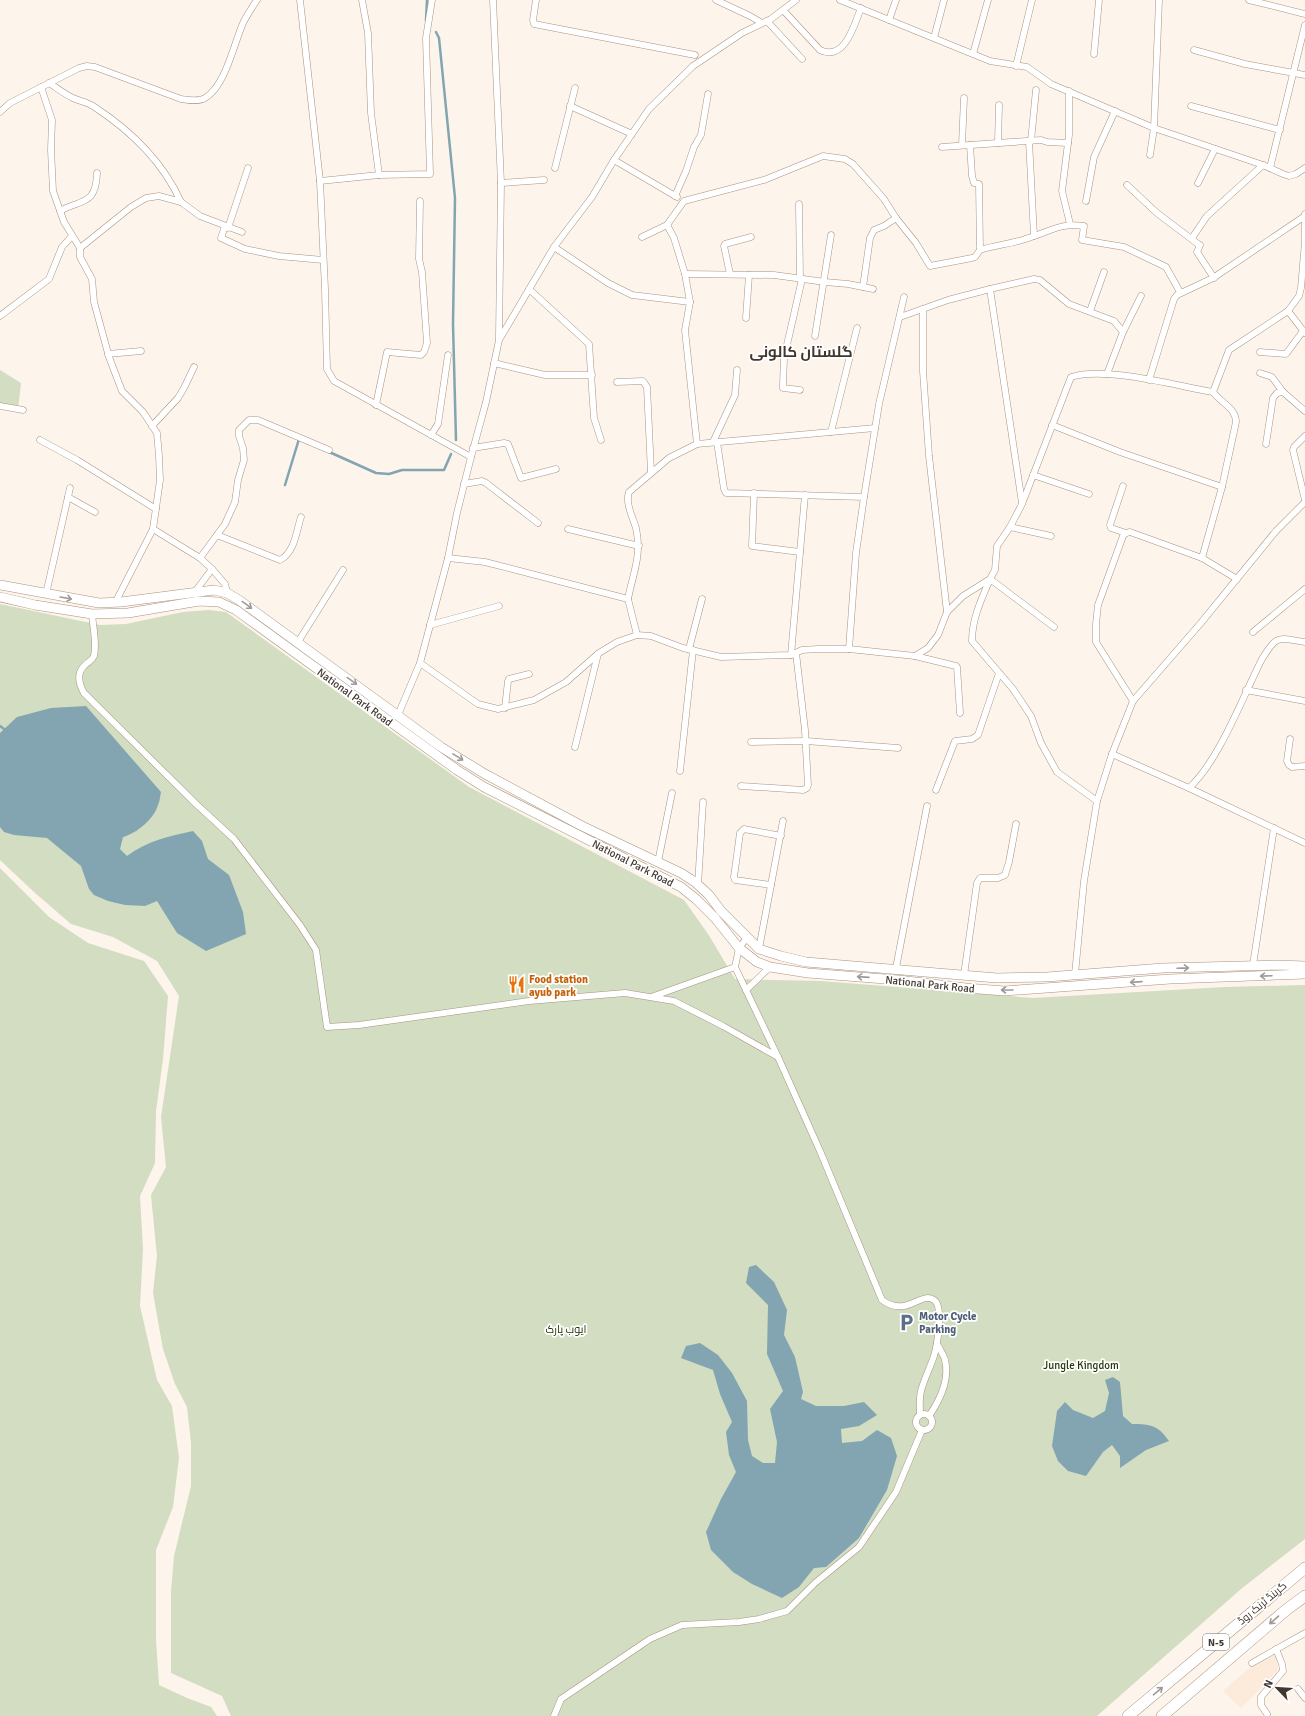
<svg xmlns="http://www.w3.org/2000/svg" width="1305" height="1716" font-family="Signika,Cairo,sans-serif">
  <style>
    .built { fill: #fceada }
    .green { fill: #d2ddc2 }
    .water { fill: #83a4b1 }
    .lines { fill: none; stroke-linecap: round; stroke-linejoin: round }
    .stream { stroke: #83a4b1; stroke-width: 2.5 }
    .street-casing { stroke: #a9937f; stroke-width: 7 }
    .secondary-casing { stroke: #a9937f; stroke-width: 10 }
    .highway-casing { stroke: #a9937f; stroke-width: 12 }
    .street { stroke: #fff; stroke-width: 6 }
    .secondary { stroke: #fff; stroke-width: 9 }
    .highway { stroke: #fff; stroke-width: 11 }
    .oneway { stroke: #a09b97 }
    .labels { text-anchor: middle; stroke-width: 3.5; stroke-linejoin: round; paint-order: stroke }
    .shield { fill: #fff; stroke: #7a736d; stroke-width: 1 }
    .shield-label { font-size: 10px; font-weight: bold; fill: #41372f }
    .street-label { font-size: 11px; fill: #41372f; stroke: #fff }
    .food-label { font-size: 11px; font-weight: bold; fill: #c56008; stroke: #fff; text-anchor: start }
    .service-label { font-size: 11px; font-weight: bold; fill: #4e5e75; stroke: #fff; text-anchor: start }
    .park-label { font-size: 11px; fill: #263404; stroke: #fff }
    .district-label { font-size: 15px; font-weight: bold; fill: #41372f; stroke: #fff }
  </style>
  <rect width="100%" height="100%" fill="#fdf4eb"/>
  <polygon class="built" points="1267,1653 1275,1654 1278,1670 1241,1708 1223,1691"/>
  <g class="green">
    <polygon points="0,370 21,383 18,409 0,408"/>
    <polygon points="0,604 100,625 126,624 183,612 209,610 226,612 469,787 684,900 708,934 735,979 821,981 1033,998 1225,987 1305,985 1305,1539 1241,1589 1097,1716 231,1716 222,1696 171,1673 171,1592 174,1556 191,1486 191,1443 187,1407 175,1384 163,1349 153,1293 157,1256 151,1195 166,1167 161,1117 179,996 157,961 113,937 71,924 34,892 0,860"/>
    <polygon points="0,868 49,917 88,943 144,961 168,996 163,1059 156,1111 155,1163 140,1196 143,1249 140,1306 157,1380 172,1406 179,1458 173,1507 156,1550 156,1640 159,1685 187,1698 211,1707 217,1716 0,1716"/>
  </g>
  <g class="water">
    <path d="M86 706 161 792C160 796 160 801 158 805 154 819 137 833 123 837L120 849 127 856C147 841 169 836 193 831L202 841 208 859 229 875 243 912 246 934 206 951 177 933 157 901 145 906 125 905 108 901 94 895 89 889 81 866 47 838 14 835 4 832 0 827V733L17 717 51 708Z"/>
    <polygon points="756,1265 774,1282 787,1310 784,1335 795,1357 803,1392 801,1399 816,1406 844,1406 864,1402 877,1415 859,1426 841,1429 842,1443 862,1441 877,1430 891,1438 897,1456 887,1490 859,1538 826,1567 814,1568 799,1587 782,1598 752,1584 733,1572 711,1550 706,1532 721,1499 736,1472 729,1455 726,1432 732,1422 720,1394 713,1370 681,1358 686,1346 700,1343 718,1355 732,1373 747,1401 748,1440 752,1456 763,1463 775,1463 777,1442 770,1409 783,1391 767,1354 768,1305 746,1283 749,1267"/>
    <path d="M1113 1377 1120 1382 1123 1416 1132 1424C1150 1424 1158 1425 1169 1441L1146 1450 1120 1468V1456L1112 1445 1103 1452 1086 1476 1068 1471 1058 1461 1052 1446 1057 1411 1065 1402 1073 1410 1093 1418 1105 1411 1109 1393 1105 1380Z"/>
  </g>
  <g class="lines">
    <g class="stream">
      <polyline points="426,21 427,0"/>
      <polyline points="436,32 439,38 455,198 453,324 456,440"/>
      <polyline points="327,451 376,473 389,474 402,470 444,470 451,454"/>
      <polyline points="285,485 299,439 301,440"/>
      <polyline points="0,726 4,729"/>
    </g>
    <defs>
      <g id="street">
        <polyline points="300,0 320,181 325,289 327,369 334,381 471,457"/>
        <polyline points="362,0 368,33 371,113 379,175"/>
        <polyline points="493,0 501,183 499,338"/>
        <polyline points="536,0 533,20 534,24 695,55"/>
        <polyline points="716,0 750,16 762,23"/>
        <polyline points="840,0 990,61 1027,67 1051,84 1154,128 1263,165 1283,174 1289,176 1296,174 1305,168"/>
        <polyline points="1249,0 1305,14"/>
        <path d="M783 10 820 50C845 62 854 25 861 8"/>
        <polyline points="889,20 896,0"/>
        <polyline points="767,21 802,59"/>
        <polyline points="934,38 944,0"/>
        <polyline points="1194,50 1245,64 1305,75"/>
        <polyline points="973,54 988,0"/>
        <polyline points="1094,54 1099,0"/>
        <polyline points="1016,66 1032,0"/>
        <path d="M49 83C57 88 64 94 73 98 79 101 87 102 93 106 130 130 163 162 181 202"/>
        <polyline points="41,87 52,120 51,150 53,191 64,222 80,248"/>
        <polyline points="1069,91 1069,135 1062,191 1070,224"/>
        <polyline points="570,106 632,134"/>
        <polyline points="1191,106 1280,130"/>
        <path d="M0 112 10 103 79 68 87 66 95 67 181 99C188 100 199 102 205 98 226 86 234 42 244 21 248 14 252 7 257 0"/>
        <polyline points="1029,141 1034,236"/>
        <polyline points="1031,141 1036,90"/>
        <polyline points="998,143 999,105"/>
        <polyline points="962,145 964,98"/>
        <polyline points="970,145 972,176 974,183 979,184 980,250"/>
        <polyline points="942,147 1041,140 1047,142 1068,143"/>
        <polyline points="1150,155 1154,128 1159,0"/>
        <polyline points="614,160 677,197"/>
        <polyline points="555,168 575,88"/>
        <polyline points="1270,168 1305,25"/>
        <polyline points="320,181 379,175 430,174 426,38 432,0"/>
        <polyline points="501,183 544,180"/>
        <polyline points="1198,183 1215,149"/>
        <polyline points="1127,185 1157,213 1198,244 1200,245 1197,252 1214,278"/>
        <polyline points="675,196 686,171 694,147 701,135 708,94"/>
        <polyline points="1086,201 1094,157 1115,111"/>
        <polyline points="799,204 800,279"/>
        <path d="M60 211C81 199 96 206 97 173"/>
        <polyline points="225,226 221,238 245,249 279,256 323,260"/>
        <polyline points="228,228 248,168"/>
        <polyline points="642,237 667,225"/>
        <polyline points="1192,238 1207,216 1263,165"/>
        <polyline points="554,247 608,283 632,295 690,302"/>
        <polyline points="685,274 774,275 825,282 848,284 873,289"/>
        <polyline points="730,274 724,246 725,244 751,237"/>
        <polyline points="863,287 870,238 874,230 884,226 896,218"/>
        <polyline points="529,289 589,344 594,418 601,440"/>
        <polyline points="923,309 923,371 929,456 947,612"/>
        <polyline points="1090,311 1104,272"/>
        <polyline points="1288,311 1299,296 1301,288 1305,242 1305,214"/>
        <polyline points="0,316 49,279 62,247 72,236"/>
        <polyline points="900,317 948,300 990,289"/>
        <polyline points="746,318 749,275"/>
        <polyline points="1123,332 1141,296"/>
        <polyline points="815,336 831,235"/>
        <polyline points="1260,352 1286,354 1303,331"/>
        <polyline points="108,354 141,351"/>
        <polyline points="494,363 545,375 592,375"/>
        <polyline points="1260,373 1272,377 1283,392 1305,411"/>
        <polyline points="1149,380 1174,299 1177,295 1213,278 1305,216"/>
        <polyline points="617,382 643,381 647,387 651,472"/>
        <polyline points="800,390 783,388 783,385 784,358 802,279"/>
        <polyline points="376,405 387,352 421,355 424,352 427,343 422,272 419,259 420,201"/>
        <polyline points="0,406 23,410"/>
        <polyline points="1052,425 1120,452 1222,487"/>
        <polyline points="152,426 178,398 184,388 194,367"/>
        <polyline points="831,432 857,328"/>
        <polyline points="431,435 438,424 448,355"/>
        <polyline points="1305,436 1294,447 1293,450 1305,500"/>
        <polyline points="40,440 77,460 156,509"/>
        <polyline points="713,442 735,395 737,370"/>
        <polyline points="717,442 724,489 726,493 864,497"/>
        <polyline points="697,444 875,428"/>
        <polyline points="1266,444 1273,398 1277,393 1283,392"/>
        <polyline points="473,448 504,443 508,444 521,478 556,469"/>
        <polyline points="1033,475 1089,494"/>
        <polyline points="464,484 482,481 486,483 538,523"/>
        <polyline points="1123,486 1110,525 1111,528 1126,533"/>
        <polyline points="754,493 752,546 800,552"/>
        <polyline points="68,497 95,512"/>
        <polyline points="1022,503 990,289 1034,279 1040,280 1069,304 1114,321 1123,332 1107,374"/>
        <polyline points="1010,527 1051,536"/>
        <polyline points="153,529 200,558 212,569 194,593"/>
        <polyline points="568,529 639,546"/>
        <path d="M217 535 280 560C295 552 296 532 301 517"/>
        <polyline points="200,558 225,524 235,502 238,480 244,460 243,448 239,436 239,430 249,420 258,420 329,450"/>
        <polyline points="448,558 485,562 628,599 637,635"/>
        <path d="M1202 558 1222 487 1236 422C1236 408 1221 403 1213 392L1229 350 1288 311 1305 333"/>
        <polyline points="212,569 225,584 227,593"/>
        <polyline points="46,594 70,488"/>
        <path d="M628 599C633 573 642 556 636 528 633 518 625 503 629 492L669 458 697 444 685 330 690 302 685 274 674 238 667 225 684 201 764 180 823 156 845 159 853 164 884 199 896 218 916 243 930 266 972 258 975 257 980 250C995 245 1011 244 1025 239 1048 233 1059 222 1084 226L1082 240 1124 247 1162 265 1166 267 1180 292"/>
        <polyline points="115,603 153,529 160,480 159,456 157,433 143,412 122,391 109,357 94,302 92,279 80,257 80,248 131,207 146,198 159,196 181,202 200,216 242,232"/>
        <path d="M92 614C93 627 97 643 94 656 92 661 89 661 85 665 76 673 79 684 84 693L195 803 234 839 300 925 316 950 327 1027 359 1025 529 1001 625 993 674 1001 723 1026 778 1057"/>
        <polyline points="430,625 499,606"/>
        <path d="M1054 627 990 579C981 600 972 619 972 641L1013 689 1031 716 1041 743 1057 772 1097 801"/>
        <polyline points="1253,632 1305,589"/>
        <polyline points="298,642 343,570"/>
        <polyline points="689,649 702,599"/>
        <polyline points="849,649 856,553 864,497 879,404 904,297"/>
        <polyline points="791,655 805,495"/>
        <polyline points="915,656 956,666 957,667 960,713"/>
        <polyline points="420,663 448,558 457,513 471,457 486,402 499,340 554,247 592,197 614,160 649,109 693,66 742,33 771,19 796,0"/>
        <polyline points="1246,690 1305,701"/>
        <polyline points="1133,701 1096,642 1096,624 1098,605 1123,536 1126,533 1130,532 1202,558 1237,579"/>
        <polyline points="505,708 508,681 509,679 529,674"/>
        <path d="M398 715 420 663 478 704 498 709 534 700 566 682 599 653 617 642 637 635 651 636 683 648 721 657 791 655 802 650 818 649H849L915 656 928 648 938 635 947 612 963 596 990 579 995 570 997 546 1010 527 1022 504 1071 377C1105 366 1177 386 1213 392"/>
        <polyline points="1290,739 1287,761 1289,765 1292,767 1305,766"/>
        <polyline points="751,742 806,741 898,748"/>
        <polyline points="575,747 598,654"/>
        <polyline points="1112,754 1189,788 1305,843"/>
        <polyline points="680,771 693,650"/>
        <polyline points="741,786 803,790 807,788 808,785 805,730 796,653"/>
        <path d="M1189 788C1219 761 1243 696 1262 659 1277 634 1278 638 1305 642"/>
        <polyline points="936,790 955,741 972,739 978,735 999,673"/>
        <polyline points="658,862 672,793"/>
        <polyline points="698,885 703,802"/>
        <polyline points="771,885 735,880 734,877 740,833 744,829 781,836"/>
        <path d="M747 938 739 948 735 967 778 1057 820 1151 882 1300C907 1318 920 1291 934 1300 944 1306 937 1346 934 1356 930 1368 924 1379 921 1391 919 1399 920 1407 920 1415"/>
        <polyline points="759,949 783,821"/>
        <polyline points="1253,965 1274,828"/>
        <polyline points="896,968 927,806"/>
        <polyline points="1075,974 1084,881 1097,801 1112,754 1133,701 1200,624 1276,531 1305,502"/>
        <polyline points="964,975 977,883 980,878 998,878 1005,875 1009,862 1016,824"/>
        <polyline points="746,990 770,967"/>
        <polyline points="654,996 735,967"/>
        <circle cx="924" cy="1422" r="8"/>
        <path d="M929 1416C940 1400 950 1380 945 1360 944 1355 939 1349 937 1343"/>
        <polyline points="1252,1663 1305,1633"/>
        <polyline points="1298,1689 1305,1698"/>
        <polyline points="1267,1714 1261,1705 1261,1697 1283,1671 1282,1664 1276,1649"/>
        <polyline points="554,1716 561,1699 650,1639 682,1625 739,1622 759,1619 787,1611 815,1583 859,1547 896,1492 922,1430"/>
      </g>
      <g id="secondary">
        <polyline points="0,585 99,603 121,602 214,590 227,593 239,600 441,747 485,774 582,826 681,873 695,882 709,895 721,911 759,949 781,956 806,962 997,978 1047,977 1163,968 1278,965 1305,966"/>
        <polyline points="0,597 35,605 92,614 128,613 199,601 219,602 236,610 457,770 484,787 681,887 696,899 715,918 739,948 757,962 770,967 808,973 898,980 966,988 1004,991 1170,979 1305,974"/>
      </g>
      <g id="highway">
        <polyline points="1128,1716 1305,1568"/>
        <polyline points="1162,1716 1286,1610 1305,1596"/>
      </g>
    </defs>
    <use href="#street" class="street-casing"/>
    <use href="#secondary" class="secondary-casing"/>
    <use href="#highway" class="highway-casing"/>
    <use href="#street" class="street"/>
    <use href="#secondary" class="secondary"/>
    <use href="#highway" class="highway"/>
  </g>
  <defs><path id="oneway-shaft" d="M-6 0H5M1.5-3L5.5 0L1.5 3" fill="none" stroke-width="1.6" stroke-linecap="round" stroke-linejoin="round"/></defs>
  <g class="oneway">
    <use href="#oneway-shaft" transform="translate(66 598) rotate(10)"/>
    <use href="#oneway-shaft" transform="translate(247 605) rotate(36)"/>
    <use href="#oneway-shaft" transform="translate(352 681) rotate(36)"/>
    <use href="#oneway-shaft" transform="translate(458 757) rotate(32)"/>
    <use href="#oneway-shaft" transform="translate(1183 968) rotate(-2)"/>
    <use href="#oneway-shaft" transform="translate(1266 976) rotate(178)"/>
    <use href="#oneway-shaft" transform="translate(863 977) rotate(-176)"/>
    <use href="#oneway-shaft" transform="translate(1136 982) rotate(176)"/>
    <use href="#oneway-shaft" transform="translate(1007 990) rotate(180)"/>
    <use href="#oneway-shaft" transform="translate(1274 1620) rotate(139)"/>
    <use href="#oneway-shaft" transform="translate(1158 1691) rotate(-40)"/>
  </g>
  <defs>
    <symbol id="restaurant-bare" viewBox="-9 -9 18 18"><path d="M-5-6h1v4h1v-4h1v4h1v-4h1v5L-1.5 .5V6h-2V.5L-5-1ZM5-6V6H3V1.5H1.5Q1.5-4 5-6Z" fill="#e8710a" stroke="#fff" stroke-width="2.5" paint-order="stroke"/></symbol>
    <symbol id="parking-bare" viewBox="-9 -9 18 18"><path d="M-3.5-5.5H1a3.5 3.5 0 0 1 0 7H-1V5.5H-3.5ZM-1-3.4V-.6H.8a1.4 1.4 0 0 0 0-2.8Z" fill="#5c6f8a" stroke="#fff" stroke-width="2.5" paint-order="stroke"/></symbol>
  </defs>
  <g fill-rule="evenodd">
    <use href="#restaurant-bare" x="504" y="972" width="25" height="25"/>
    <use href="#parking-bare" x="894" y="1310" width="25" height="25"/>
  </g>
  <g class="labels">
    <rect class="shield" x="1203" y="1634" width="26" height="16" rx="3"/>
    <g class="shield-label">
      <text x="1216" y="1646">N-5</text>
    </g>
    <g class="street-label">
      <text transform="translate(355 697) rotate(36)" y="4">National Park Road</text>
      <text transform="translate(633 863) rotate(27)" y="4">National Park Road</text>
      <text transform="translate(930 984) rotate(6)" y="4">National Park Road</text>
      <text transform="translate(1262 1603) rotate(-40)" y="4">گرینڈ ٹرنک روڈ</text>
    </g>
    <g class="food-label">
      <text x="529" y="983">Food station<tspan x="529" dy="13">ayub park</tspan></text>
    </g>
    <g class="service-label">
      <text x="919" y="1320">Motor Cycle<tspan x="919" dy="13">Parking</tspan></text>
    </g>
    <g class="park-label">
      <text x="566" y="1333">ایوب پارک</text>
      <text x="1081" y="1369">Jungle Kingdom</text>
    </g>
    <g class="district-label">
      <text x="801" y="357">گلستان کالونی</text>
    </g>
  </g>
  <g transform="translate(1277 1688) rotate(295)" stroke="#ffffff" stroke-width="3" paint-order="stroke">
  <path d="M0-3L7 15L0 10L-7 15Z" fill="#41372f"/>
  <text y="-6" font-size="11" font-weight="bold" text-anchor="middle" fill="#41372f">N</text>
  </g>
</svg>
